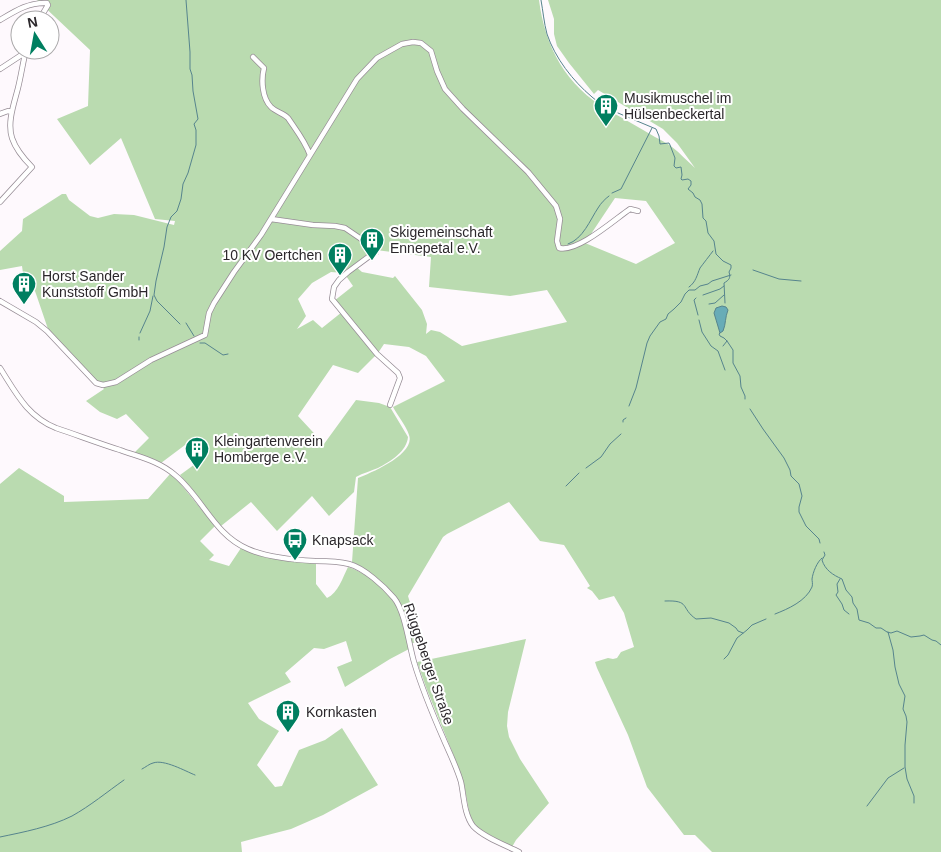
<svg xmlns="http://www.w3.org/2000/svg" width="941" height="852" font-family="Arial,sans-serif">
<rect width="100%" height="100%" fill="#fef9fd"/>
<path fill="#badbb0" fill-rule="evenodd" d="M37,0h502c6,47 27,86 69,110 16,9 32,18 47,27 6,3 12,6 17,10 8,6 15,14 23,21l-18,-25 -14,-14 -65,-39 -4,4 -25,-31 -12,-17 -3,-12v-15l-6,-19h393v852h-229l-17,-17h-11l-37,-48 -19,-52 -31,-67 -2,-6 13,-4 5,1 4,-1 4,-6 13,-5 -10,-34 -10,-17 -15,4 -7,-9 -5,-3 3,-2 -26,-41 -24,-4 -31,-39 -62,32 -4,3 -35,59 14,46 -10,1c-3,-12 -5,-26 -11,-37 -7,-15 -34,-37 -49,-44l6,-84c13,-5 58,-24 51,-43 -3,-9 -11,-19 -16,-28l52,-26 -19,-25 -17,-9 -25,-3 -6,9 -44,-52 19,-15 -9,-13 -13,-1 -19,11 -14,16 8,17 -9,13 16,-9 9,8 20,-16 35,42 -19,19 -25,-8 -35,51 26,28 32,-44 23,3 11,4 18,30c-1,14 -18,25 -30,31 -7,3 -15,5 -22,9l-2,15 -25,24 -17,-20 -35,35 -26,-29 -30,24 -41,-51 22,-16 -13,-17 -28,21 -5,-3 -21,-6v-2l14,-14 -23,-24 -9,5 -17,-7 -14,-11 18,-12 -56,-60 -13,-38 -8,2 -3,-13 -2,-14 -22,4v-19l22,-20 1,-12 39,-25h4l3,6 21,16 8,2 16,-4 20,1 40,10 1,-4 -20,-2 -34,-81 -31,27 -33,-46 31,-13 2,-56zM615,198l31,3 29,42 -39,21 -51,-21zM376,250l55,7 -2,30 81,9 37,-6 20,32 -105,24 -22,-14 -9,-2 -5,4 1,-10 -5,-14 -27,-34 -2,2 -31,-6 -8,-7 16,-13h5l4,3z
M19,468l45,28v6l84,-3 22,-25 9,8 36,44 -15,15 14,14 -5,5 20,6 12,-18 14,6 61,8v22l11,14c11,-5 16,-21 21,-31 19,6 39,22 49,40 6,12 8,29 12,42l-19,10 -45,28 -8,-20 15,-6 -6,-20 -22,8 -10,-1 -29,25 6,9 -43,21 11,16 20,12 -22,34 18,22 7,-1 17,-36 26,-10 17,-12 36,57 -55,30 -32,14 -50,13 1,10h-242v-368z
M526,639l-18,73 -1,14 2,11 11,22 29,44 -33,37 -4,7 -33,-18 -6,-7 -3,-6 -6,-31 -6,-19 -31,-76 -10,-28z"/>
<path fill="#68acb7" stroke="#56848d" d="M722,306l4,1 2,3c-3,7 -2,14 -5,21l-3,2 -6,-20 2,-5z"/>
<g fill="none" stroke-linecap="round" stroke-linejoin="round">
<path stroke="#56848d" stroke-width="1" d="M541,0c2,11 3,23 6,34 8,24 26,47 45,63 5,5 13,8 19,12
M618,113l38,16 3,7 1,8 9,-1 1,2 5,13 -1,8 2,2 5,-1 1,8 -1,4 1,1 6,-1 3,2v4l-3,4 5,4 2,4 5,3 2,4 1,14 3,3 2,12 6,8 2,13 7,7 8,4v3l-2,4c2,6 0,8 -5,11l1,20
M612,193l9,-4 31,-61
M568,244c15,-5 22,-24 30,-36 3,-5 7,-9 11,-12
M753,270l26,9 22,2
M689,287c7,-5 8,-12 11,-19 3,-4 10,-13 13,-17
M703,295l17,-6 4,-3
M696,298l-2,2 4,15
M709,304l6,-1 9,-8
M699,320l3,12 9,14 7,5 7,19
M186,323l8,13
M180,324l-23,-23 -3,-6 2,-14 8,-34 3,-20 4,-10 6,-6 4,-12 2,-15 5,-11 8,-28v-15l-2,-6 4,-5 -5,-28 -1,-16 -2,-6v-17l-4,-52
M140,333l10,-22 3,-15
M720,333l-1,1 1,2 4,2 3,3 6,9v13l7,13 1,11 4,9v3
M139,340v-3
M200,343h5l18,12 5,-1
M723,346l4,-5
M629,406l7,-18 11,-45 3,-7 10,-14 6,-3 2,-5 6,-5 7,-7 4,-8 4,-4h6l5,-4 8,-2 4,-3 19,-6
M750,409l13,20 21,29 6,12 1,6 8,8 3,12 -3,11v5l7,14 13,13 1,4
M623,422v-2l3,-2
M586,468l15,-11 9,-13 11,-10
M566,486l13,-13
M824,552l1,3 -3,5c3,10 11,15 20,19l4,11 6,7 1,6 4,6 2,11 10,3 7,5h5l6,4 4,1 6,-2 14,6 9,-1 4,-1 8,5 4,1 5,4
M840,579l-3,5 1,8 -2,3 6,9 2,6 5,4
M665,601c26,-1 15,7 31,18l15,-1 18,5 7,5 2,3 5,2
M775,614c13,-5 31,-13 37,-27 1,-3 0,-6 0,-8 1,-7 5,-17 10,-21
M888,632l5,18 2,17 4,17 6,12 -2,13 3,7 1,6 -2,23v22l2,12 7,17v7
M724,659l4,-4 9,-17 10,-8 5,-5 14,-6
M142,769c4,-2 7,-5 11,-6 11,-4 32,8 42,12
M867,806l21,-28 16,-10
M0,837c24,-5 50,-10 72,-21 18,-10 35,-24 52,-36"/>
<defs>
<path id="minor" d="M0,20c15,-9 29,-18 47,-17l1,2 -9,15
M253,57l11,11c-3,12 -2,30 7,39 5,5 12,6 17,11 8,12 17,23 22,37
M0,69l26,-17
M0,114l8,-3 4,1
M0,202l32,-35c-8,-8 -16,-17 -20,-29 -5,-16 2,-34 6,-50 3,-12 5,-26 8,-38
M271,219l42,6 22,1 10,2 25,17c3,3 3,6 1,10l-23,17 -9,8 -5,7 -2,12 45,55 21,19 2,5 -10,27
M0,301l36,21 11,9 49,52 7,2 13,-3 35,-22 54,-25 4,-22 5,-10 20,-31 27,-37 96,-156 20,-21 25,-14 11,-2 8,1 10,8 6,20 8,18 18,20 65,63 28,34 4,13 -3,22 2,7c18,5 55,-28 71,-39l8,2
M0,368c16,25 27,48 56,60 21,7 42,15 64,22 19,7 39,11 55,25 27,22 39,60 73,74 18,8 48,11 67,12 11,0 23,0 34,3 15,4 35,22 45,34 11,13 15,47 20,64 8,27 19,53 30,78 6,14 13,28 17,42 3,14 3,32 12,44 10,11 32,19 46,26"/>
</defs>
<use href="#minor" stroke="#978d96" stroke-width="6"/>
<use href="#minor" stroke="#fff" stroke-width="4.5"/>
</g>
<defs>
<symbol id="building-pin" viewBox="-11 -11 22 30"><path d="M0 17L-7.5 6A9.5 9.5 0 1 1 7.5 6Z" fill="#007f60" stroke="#fff"/><path d="M-4-6H4V6H1V3H-1V6H-4ZM-2.5-4.3h1.7v1.8h-1.7ZM.8-4.3h1.7v1.8H.8ZM-2.5-1h1.7V.8h-1.7ZM.8-1h1.7V.8H.8Z" fill="#fff"/></symbol>
<symbol id="bus-pin" viewBox="-11 -11 22 30"><path d="M0 17L-7.5 6A9.5 9.5 0 1 1 7.5 6Z" fill="#007f60" stroke="#fff"/><path d="M-5-6H5V4H4V6H2V4H-2V6H-4V4H-5ZM-3.5-4V0h7V-4ZM-3.5 1.2v1.5H-2V1.2ZM2 1.2v1.5H3.5V1.2Z" fill="#fff"/></symbol>
</defs>
<g fill-rule="evenodd">
<use href="#building-pin" x="592" y="92" width="28" height="38"/>
<use href="#building-pin" x="358" y="226" width="28" height="38"/>
<use href="#building-pin" x="326" y="241" width="28" height="38"/>
<use href="#building-pin" x="10" y="270" width="28" height="38"/>
<use href="#building-pin" x="183" y="435" width="28" height="38"/>
<use href="#bus-pin" x="281" y="526" width="28" height="38"/>
<use href="#building-pin" x="274" y="698" width="28" height="38"/>
</g>
<g text-anchor="middle" dominant-baseline="central" stroke-width="4" stroke-linejoin="round" paint-order="stroke">
<g font-size="14" fill="#2b272b" stroke="#fff" text-anchor="start">
<text x="624" y="98">Musikmuschel im<tspan x="624" dy="16">Hülsenbeckertal</tspan></text>
<text x="390" y="232">Skigemeinschaft<tspan x="390" dy="16">Ennepetal e.V.</tspan></text>
<text x="322" y="255" text-anchor="end">10 KV Oertchen</text>
<text x="42" y="276">Horst Sander<tspan x="42" dy="16">Kunststoff GmbH</tspan></text>
<text x="214" y="441">Kleingartenverein<tspan x="214" dy="16">Homberge e.V.</tspan></text>
<text x="312" y="540">Knapsack</text>
<text x="306" y="712">Kornkasten</text>
</g>
<g font-size="14" fill="#2b272b" stroke="#fff">
<text transform="translate(429 664) rotate(71)">Rüggeberger Straße</text>
</g>
</g>
<g transform="translate(35 35) rotate(349)"><circle r="24" fill="#ffffff" stroke="#aaa9aa"/>
<path d="M0-4L9 19L0 12L-9 19Z" fill="#007f60"/>
<text y="-8" font-size="14" font-weight="bold" text-anchor="middle" fill="#2b272b">N</text>
</g>
</svg>
